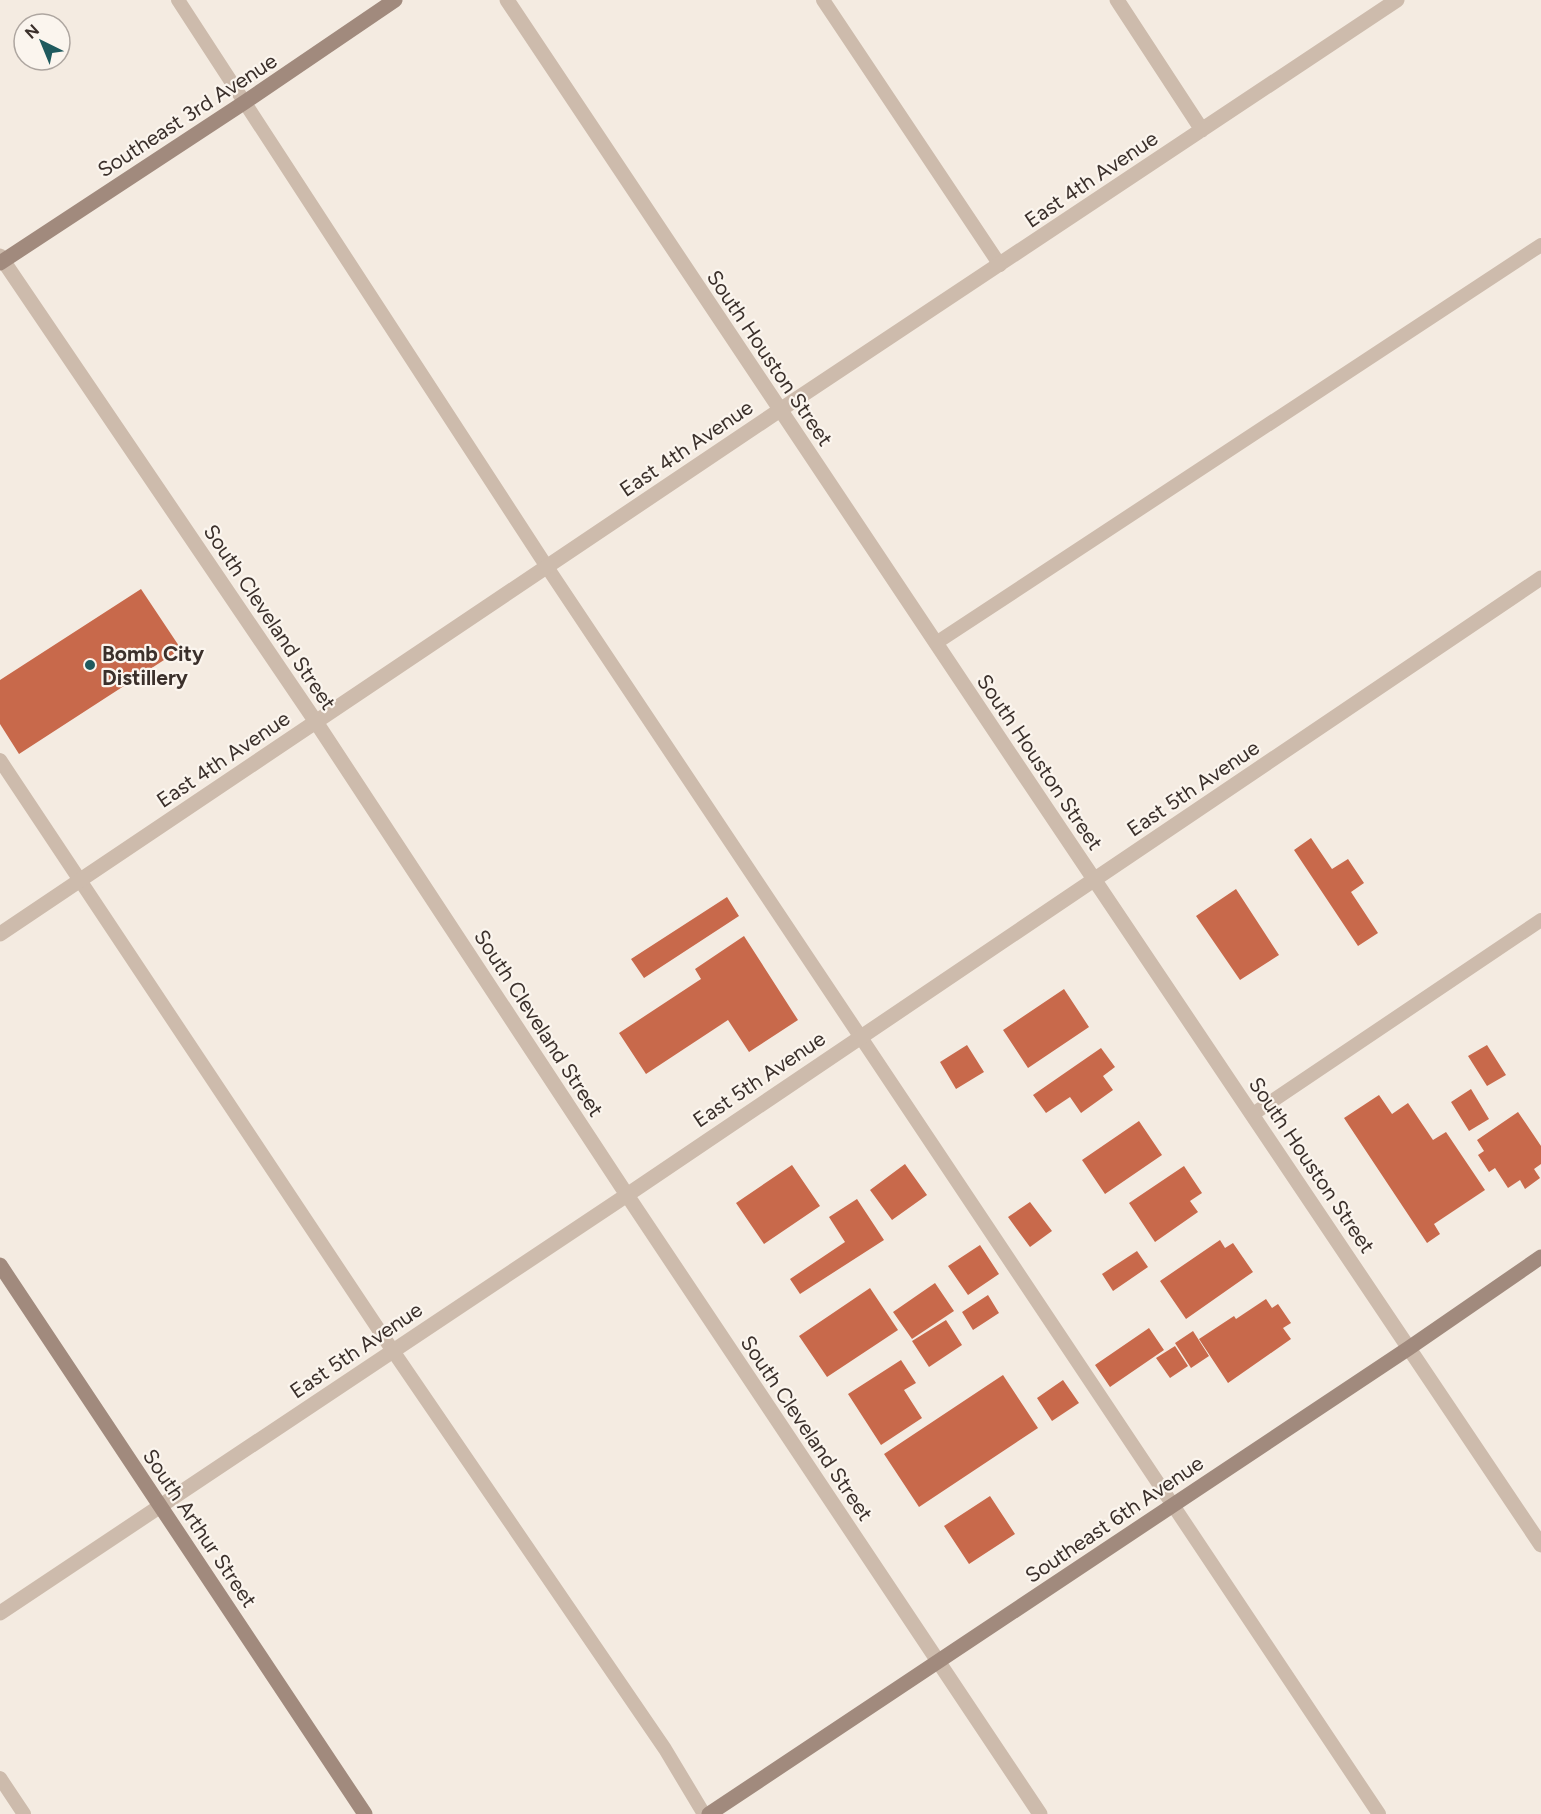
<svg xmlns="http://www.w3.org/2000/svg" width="1541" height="1814" font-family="Figtree,sans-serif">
<rect width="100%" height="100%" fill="#f4ebe1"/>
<path fill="#c8694b" d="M141,589l40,60 -162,105 -19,-30v-44z
M1311,838l21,31 16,-10 16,24 -13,9 27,41 -20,13 -64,-96z
M1236,889l43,66 -39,25 -44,-64z
M727,897l12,19 -95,62 -13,-19z
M744,936l54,84 -49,32 -21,-32 -82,54 -27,-41 82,-54 -6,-10z
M1064,989l25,38 -61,41 -25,-38z
M967,1045l17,27 -28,17 -16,-27z
M1487,1045l19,30 -19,11 -19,-30z
M1101,1048l14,19 -12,9 10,14 -32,23 -11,-16 -24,16 -13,-18z
M1471,1089l18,30 -20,12 -18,-29z
M1379,1095l13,19 16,-11 25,37 13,-8 39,58 -51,34 6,10 -13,9 -83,-125z
M1518,1112l23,34v18l-7,5 6,9 -15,11 -5,-9 -12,8 -13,-20 -6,4 -11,-17 6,-4 -7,-11z
M1139,1121l23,34 -57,39 -23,-34z
M905,1164l22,31 -35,25 -22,-30z
M792,1165l28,41 -56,38 -28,-41z
M1184,1166l18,27 -12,8 8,11 -43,30 -26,-39z
M857,1199l27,41 -84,54 -10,-15 55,-37 -16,-25z
M1030,1202l22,29 -22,16 -22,-30z
M1220,1240l5,8 8,-5 20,29 -67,47 -26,-38z
M980,1245l19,29 -31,21 -20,-29z
M1137,1251l11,16 -35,24 -11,-17z
M935,1283l19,28 -42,28 -19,-27z
M870,1288l28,42 -71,47 -28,-41z
M988,1295l11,18 -26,17 -11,-18z
M1266,1299l6,9 6,-4 13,19 -8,5 8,11 -63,44 -29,-44 35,-23 2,3z
M946,1320l16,25 -33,22 -17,-26z
M1149,1328l15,22 -54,37 -15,-22z
M1193,1331l16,25 -18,12 -16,-25z
M1175,1346l13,20 -18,12 -14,-20z
M901,1360l15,23 -12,7 18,28 -41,27 -33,-51z
M1003,1375l35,53 -119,79 -35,-53z
M1063,1380l16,23 -27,18 -15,-23z
M990,1496l25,38 -46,30 -25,-38z"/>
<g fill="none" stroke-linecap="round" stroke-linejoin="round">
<path stroke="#cdbbac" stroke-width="14" d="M178,0l369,567 832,1247
M823,0l177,265
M936,643l605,-398
M0,760l393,591 272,398 39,65
M1253,1114l288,-194
M0,1778l24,36"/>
<path stroke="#cdbbac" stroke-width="15" d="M507,0c343,516 688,1031 1034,1545
M1117,0l85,130
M0,256l316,466 311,473 413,619
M0,934l780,-524 617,-410
M0,1613l627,-418 914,-617"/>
<path stroke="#a18a7d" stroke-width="15" d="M0,263l245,-161 150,-102
M0,1265l365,549
M709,1814l700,-466 132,-91"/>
</g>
<circle fill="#1f5a5e" stroke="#fbf5ee" stroke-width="2" cx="90" cy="665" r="6"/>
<g text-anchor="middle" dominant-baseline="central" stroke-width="4.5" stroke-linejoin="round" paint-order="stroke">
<g font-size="21" fill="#3b302b" stroke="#fbf5ee">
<text transform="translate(187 115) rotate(-33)">Southeast 3rd Avenue</text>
<text transform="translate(1091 179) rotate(-34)">East 4th Avenue</text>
<text transform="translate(770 358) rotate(56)">South Houston Street</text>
<text transform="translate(686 448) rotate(-34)">East 4th Avenue</text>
<text transform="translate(270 617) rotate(56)">South Cleveland Street</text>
<text transform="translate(223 759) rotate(-34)">East 4th Avenue</text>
<text transform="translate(1040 762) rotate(56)">South Houston Street</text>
<text transform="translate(1193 788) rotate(-34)">East 5th Avenue</text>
<text transform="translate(539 1023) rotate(57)">South Cleveland Street</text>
<text transform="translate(759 1079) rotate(-34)">East 5th Avenue</text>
<text transform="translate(1312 1165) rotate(56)">South Houston Street</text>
<text transform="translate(356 1350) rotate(-34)">East 5th Avenue</text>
<text transform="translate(807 1428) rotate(56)">South Cleveland Street</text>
<text transform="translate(1114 1519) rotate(-34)">Southeast 6th Avenue</text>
<text transform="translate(200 1528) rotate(56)">South Arthur Street</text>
</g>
<g font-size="21" font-weight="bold" fill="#3b302b" stroke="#fbf5ee" text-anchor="start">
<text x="102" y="653">Bomb City<tspan x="102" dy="24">Distillery</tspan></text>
</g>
</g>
<g transform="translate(42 42) rotate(317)"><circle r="28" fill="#fbf5ee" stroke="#aea6a0" stroke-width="1.5"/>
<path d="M0-4.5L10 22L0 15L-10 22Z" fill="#1f5a5e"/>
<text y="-9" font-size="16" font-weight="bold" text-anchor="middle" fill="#3b302b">N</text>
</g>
</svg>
